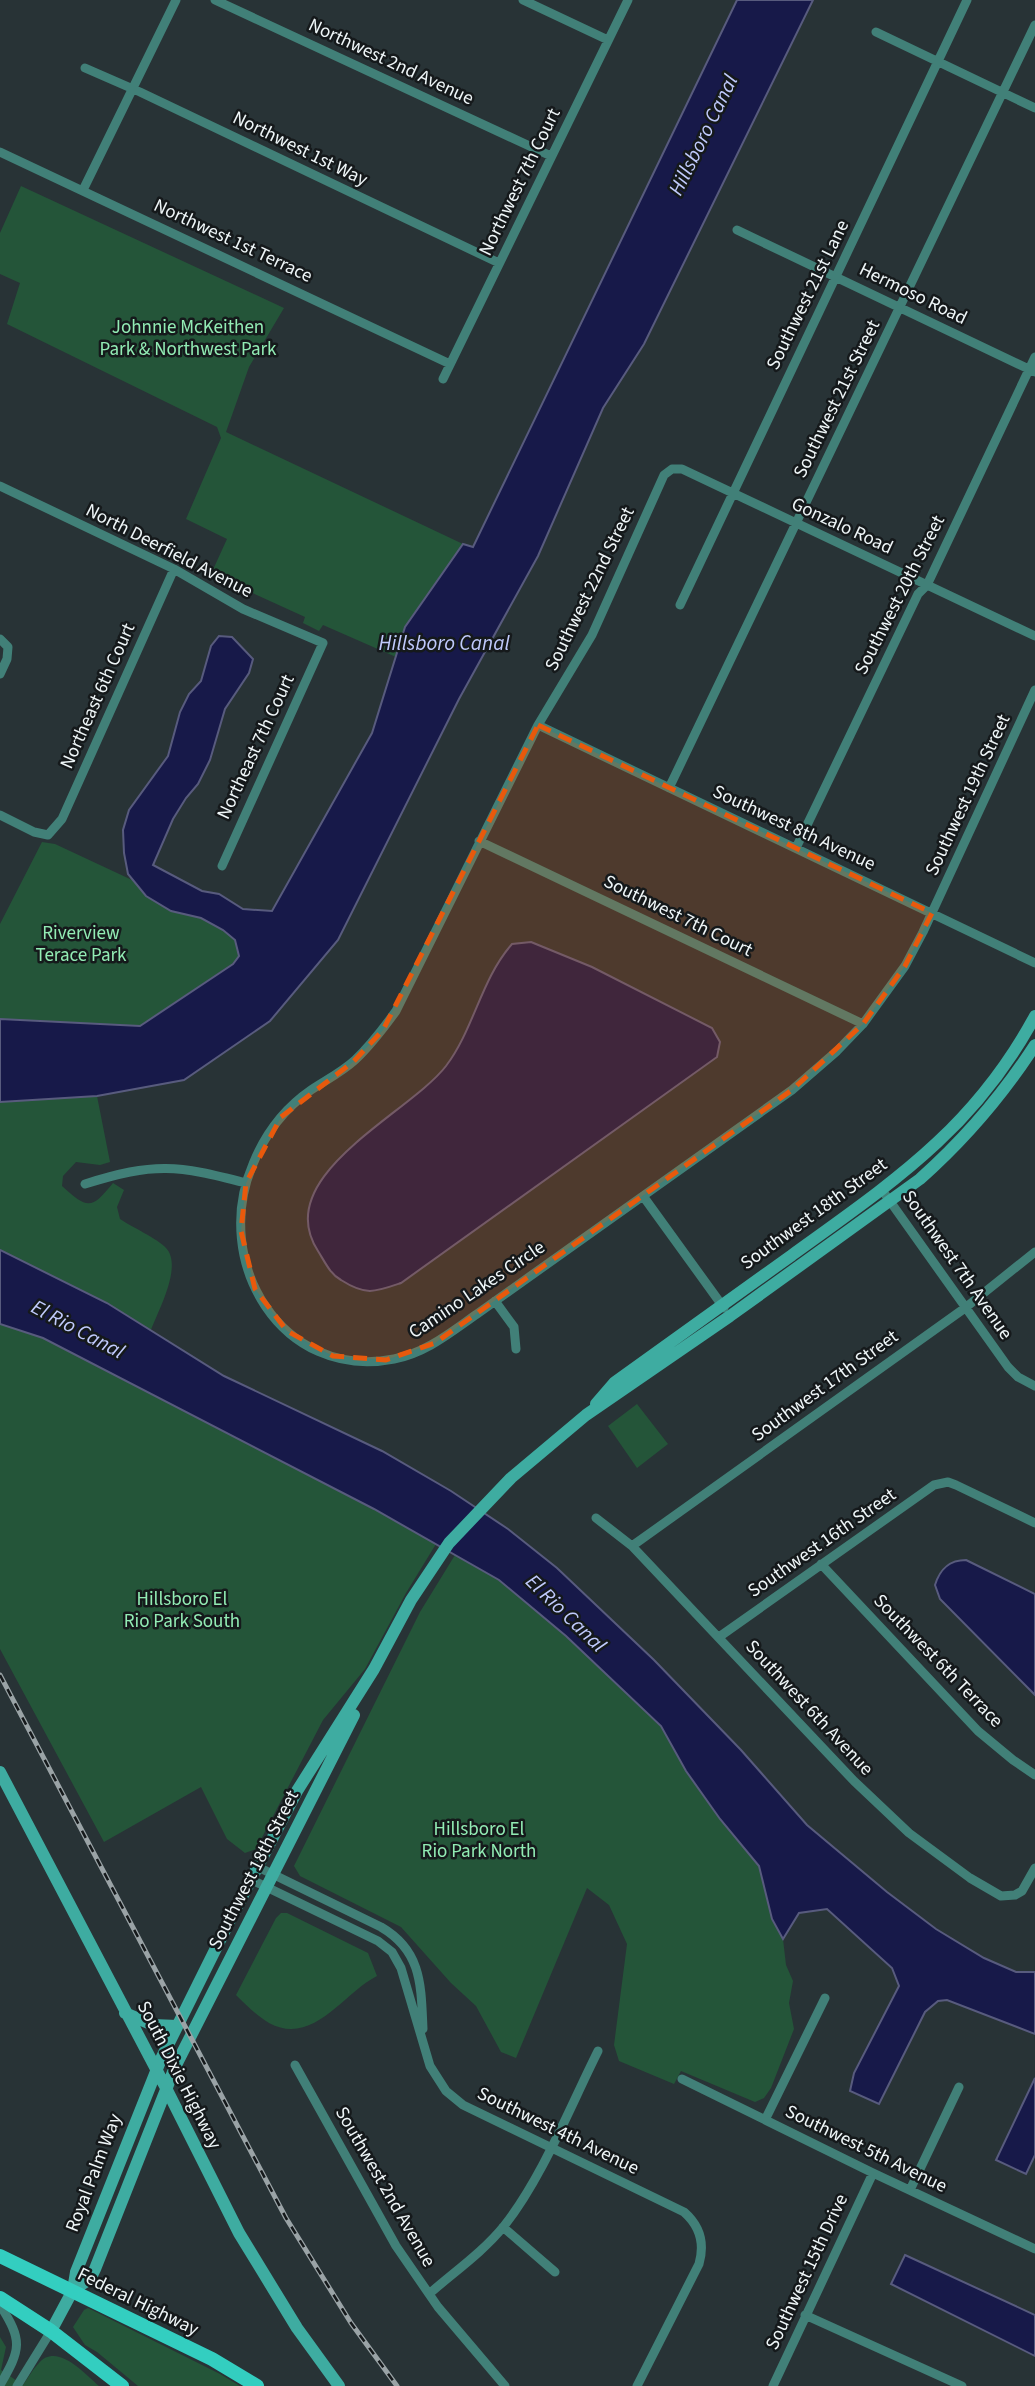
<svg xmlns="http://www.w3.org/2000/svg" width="1035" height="2386" font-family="'Source Sans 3',sans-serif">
<rect width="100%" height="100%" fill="#283336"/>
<path fill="#245539" d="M21,186l263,122 -35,59 -23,65 237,112 -58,83 -9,30 -73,-32 -4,6 -16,-8 2,-6 -94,-43 16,-35 -41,-20 35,-81 -4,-11 -210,-103 13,-41 -20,-9v-41z
M42,842l13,2 199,93 -21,26 -93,63 -140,-7v-95z
M97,1096l13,66 -10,3 -24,-3 -13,14 -1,10c26,24 30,23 51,-3l11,7 -7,17 3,12c12,8 38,20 46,29 17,18 -8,63 -15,82l-44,-27 -107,-53v-148z
M0,1324l43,14 331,171 62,35 -30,49 -41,76 -42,51 -67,129 -11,4 -18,-14 -26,-52 -97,55 -104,-193z
M637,1404l31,40 -31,24 -29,-42z
M455,1555l44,25 67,56 95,90 25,45 34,48 39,47 13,53 11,20 3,26 7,16 -4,22 5,26 -23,59 -7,10 -9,4 -74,-31 -7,13 -55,-23 -5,-16 13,-101 -18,-39 -22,-17 -71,170 -15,-6 -25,-46 -25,-23 -50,-56 -101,-51 -6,-10 126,-254z
M281,1913h6l81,40 9,23c-34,17 -64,71 -108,47 -12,-7 -23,-18 -33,-28l40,-77z
M88,2308l132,66 20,12h-102l-41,-34 -12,-7 -12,-18 11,-17z
M0,2337l6,10 -5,23 22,15c5,-7 10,-16 16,-22 18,-21 46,11 60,23h-99z"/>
<path fill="#171949" stroke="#585b7e" stroke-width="2" d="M737,0h76l-169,344 -41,64 -65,148 -79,143 -121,241 -68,81 -86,59 -87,16 -97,6v-83l140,7 93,-62 6,-8 -4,-16 -12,-10 -22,-12 -30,-7 -25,-15 -18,-22 -4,-21 -1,-23 6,-20 39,-54 12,-44 9,-18 12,-13 10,-35 8,-10 13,1 21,22 -4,14 -24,36 -15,51 -12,24 -12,14 -13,21 -20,46 49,26 17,3 24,15 29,2 100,-178 33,-106 58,-83 10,3z
M531,942l61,25 120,61 8,14 -3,15 -316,226c-26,9 -35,13 -60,-3 -11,-6 -16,-18 -23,-29 -49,-75 91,-137 128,-185 28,-37 35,-87 66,-122z
M0,1250l107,53 117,73 158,75 69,40 57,38 49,39 97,92 87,90 66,75 80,67 49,37 48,29 32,14h19v62l-88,-34 -9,1 -13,11 -46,92 -29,-13 4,-18 45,-87 -7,-18 -65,-59 -28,4 -16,26 -11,-20 -13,-53 -39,-47 -34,-48 -25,-45 -95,-90 -67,-56 -125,-71 -331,-171 -43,-14z
M966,1560l69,34v101l-95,-96 -5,-14c5,-16 14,-25 31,-25z
M1035,2078v77l-9,19 -30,-14z
M905,2255l130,60v41l-144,-72z"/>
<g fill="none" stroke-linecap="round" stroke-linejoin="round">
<path stroke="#418078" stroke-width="9" d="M215,0l336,156
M523,0l85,40
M876,32l159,76
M85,68l55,24 359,171
M0,152l450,212
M83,190l93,-190
M737,230l298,142
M443,379l185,-379
M0,486l174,83 69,40 80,34 -101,223
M680,605l287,-605
M1035,636l-353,-167h-10l-8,6 -72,160 -54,90 -142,286c-13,18 -25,34 -41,49 -13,12 -29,20 -44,30 -26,18 -46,44 -58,74 -42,97 28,217 141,195 32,-6 57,-27 83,-45l315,-224 45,-39 26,-27 42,-58 18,-34 112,-242
M0,639l8,8 -1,12 -7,15
M538,725l497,238
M669,788l366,-763
M0,815l34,17 14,3 14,-16 112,-250
M479,841l384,183
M796,848l122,-254 9,-9 108,-228
M85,1184c70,-22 92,-19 161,-1
M882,1190l126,177 10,10 17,9
M643,1196l81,112
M495,1301l19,26 2,22
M596,1518l36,28 222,235 55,52 61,45 31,18 14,-1 7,-4 13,-23
M632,1546l333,-238 70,-56
M821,1564l157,167 35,29 22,15
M719,1637l215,-152 14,-3 8,3 79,38
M258,1867l123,60c41,24 40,58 42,102
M252,1880l126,61 14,11 9,16 29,98 16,25 17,14 221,107c16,14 21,31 15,52l-62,122
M295,2065l101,181 42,61 67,79
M682,2079l191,94 162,76
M765,2120l60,-122
M910,2190l49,-103
M503,2227l52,45
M429,2294c25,-22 54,-42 75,-68 38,-48 66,-119 94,-175
M0,2305c23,36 21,44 0,80
M805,2315l157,71
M17,2386l34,-55
M773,2386l100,-213"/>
<path stroke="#3eaca1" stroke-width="12" d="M596,1404l19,-22c59,-43 118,-85 177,-127 101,-73 182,-126 243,-239
M0,1772l166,316 73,145 58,95 42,58
M125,2013l28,12 24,1
M73,2290l17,-11 5,-10 80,-202 179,-352
M51,2331l22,-41 3,-18 85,-213 69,-139 67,-129 77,-122 37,-69 38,-57 62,-65 75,-63 144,-99 190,-137c45,-40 82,-83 115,-134"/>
<path stroke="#33cec0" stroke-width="14" d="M0,2256l212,103 45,27
M0,2298l51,33 71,55"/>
<defs>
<path id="rail" d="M0,1675l286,543 65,105 46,63"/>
</defs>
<use href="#rail" stroke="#9aa3a6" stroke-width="5"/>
<use href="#rail" stroke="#15191b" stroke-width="2.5" stroke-dasharray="8" stroke-linecap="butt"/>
</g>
<path fill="#e8590c" fill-opacity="0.2" stroke="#e8590c" stroke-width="5" stroke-dasharray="14 9" stroke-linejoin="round" d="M538,725l394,188 -27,53 -42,58 -71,66 -357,253 -49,17 -53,-4 -46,-25 -32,-42 -14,-58 5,-48 35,-66 72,-55 30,-32z"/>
<g text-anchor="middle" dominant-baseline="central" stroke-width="5" stroke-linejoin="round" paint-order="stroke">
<g font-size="19" fill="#eff6f8" stroke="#15191b">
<text transform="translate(391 62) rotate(25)">Northwest 2nd Avenue</text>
<text transform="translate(300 149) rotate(26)">Northwest 1st Way</text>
<text transform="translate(520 182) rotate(-64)">Northwest 7th Court</text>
<text transform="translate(233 241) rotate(25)">Northwest 1st Terrace</text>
<text transform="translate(913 294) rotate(26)">Hermoso Road</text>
<text transform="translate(808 295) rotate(-64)">Southwest 21st Lane</text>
<text transform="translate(837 399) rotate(-64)">Southwest 21st Street</text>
<text transform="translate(842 526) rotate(25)">Gonzalo Road</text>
<text transform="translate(169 551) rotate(27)">North Deerfield Avenue</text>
<text transform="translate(590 589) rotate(-64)">Southwest 22nd Street</text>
<text transform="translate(900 595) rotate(-63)">Southwest 20th Street</text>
<text transform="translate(98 696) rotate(-66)">Northeast 6th Court</text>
<text transform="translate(256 747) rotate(-65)">Northeast 7th Court</text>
<text transform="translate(968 795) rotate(-65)">Southwest 19th Street</text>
<text transform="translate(794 828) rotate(25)">Southwest 8th Avenue</text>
<text transform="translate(678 916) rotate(26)">Southwest 7th Court</text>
<text transform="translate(814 1214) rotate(-36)">Southwest 18th Street</text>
<text transform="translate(957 1265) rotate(55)">Southwest 7th Avenue</text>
<text transform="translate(477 1290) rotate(-34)">Camino Lakes Circle</text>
<text transform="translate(825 1386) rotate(-36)">Southwest 17th Street</text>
<text transform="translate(822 1543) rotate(-35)">Southwest 16th Street</text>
<text transform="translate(938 1661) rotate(46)">Southwest 6th Terrace</text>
<text transform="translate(809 1708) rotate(47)">Southwest 6th Avenue</text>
<text transform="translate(254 1870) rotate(-63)">Southwest 18th Street</text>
<text transform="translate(179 2075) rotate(63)">South Dixie Highway</text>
<text transform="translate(558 2131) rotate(26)">Southwest 4th Avenue</text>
<text transform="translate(866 2149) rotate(26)">Southwest 5th Avenue</text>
<text transform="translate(94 2173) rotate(-69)">Royal Palm Way</text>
<text transform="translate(385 2187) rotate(60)">Southwest 2nd Avenue</text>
<text transform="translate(807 2272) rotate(-65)">Southwest 15th Drive</text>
<text transform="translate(138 2302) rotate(26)">Federal Highway</text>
</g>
<g font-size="19" fill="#92ecb4" stroke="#15191b">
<text x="188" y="327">Johnnie McKeithen<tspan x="188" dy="22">Park &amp; Northwest Park</tspan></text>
<text x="81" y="933">Riverview<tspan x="81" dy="22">Terace Park</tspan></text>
<text x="182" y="1599">Hillsboro El<tspan x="182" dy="22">Rio Park South</tspan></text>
<text x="479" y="1829">Hillsboro El<tspan x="479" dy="22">Rio Park North</tspan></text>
</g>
<g font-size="21" font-style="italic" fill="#c0cafc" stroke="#15191b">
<text transform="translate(703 135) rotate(-64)">Hillsboro Canal</text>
<text x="444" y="643">Hillsboro Canal</text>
<text transform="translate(78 1329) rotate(28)">El Rio Canal</text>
<text transform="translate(566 1613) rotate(44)">El Rio Canal</text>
</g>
</g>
</svg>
